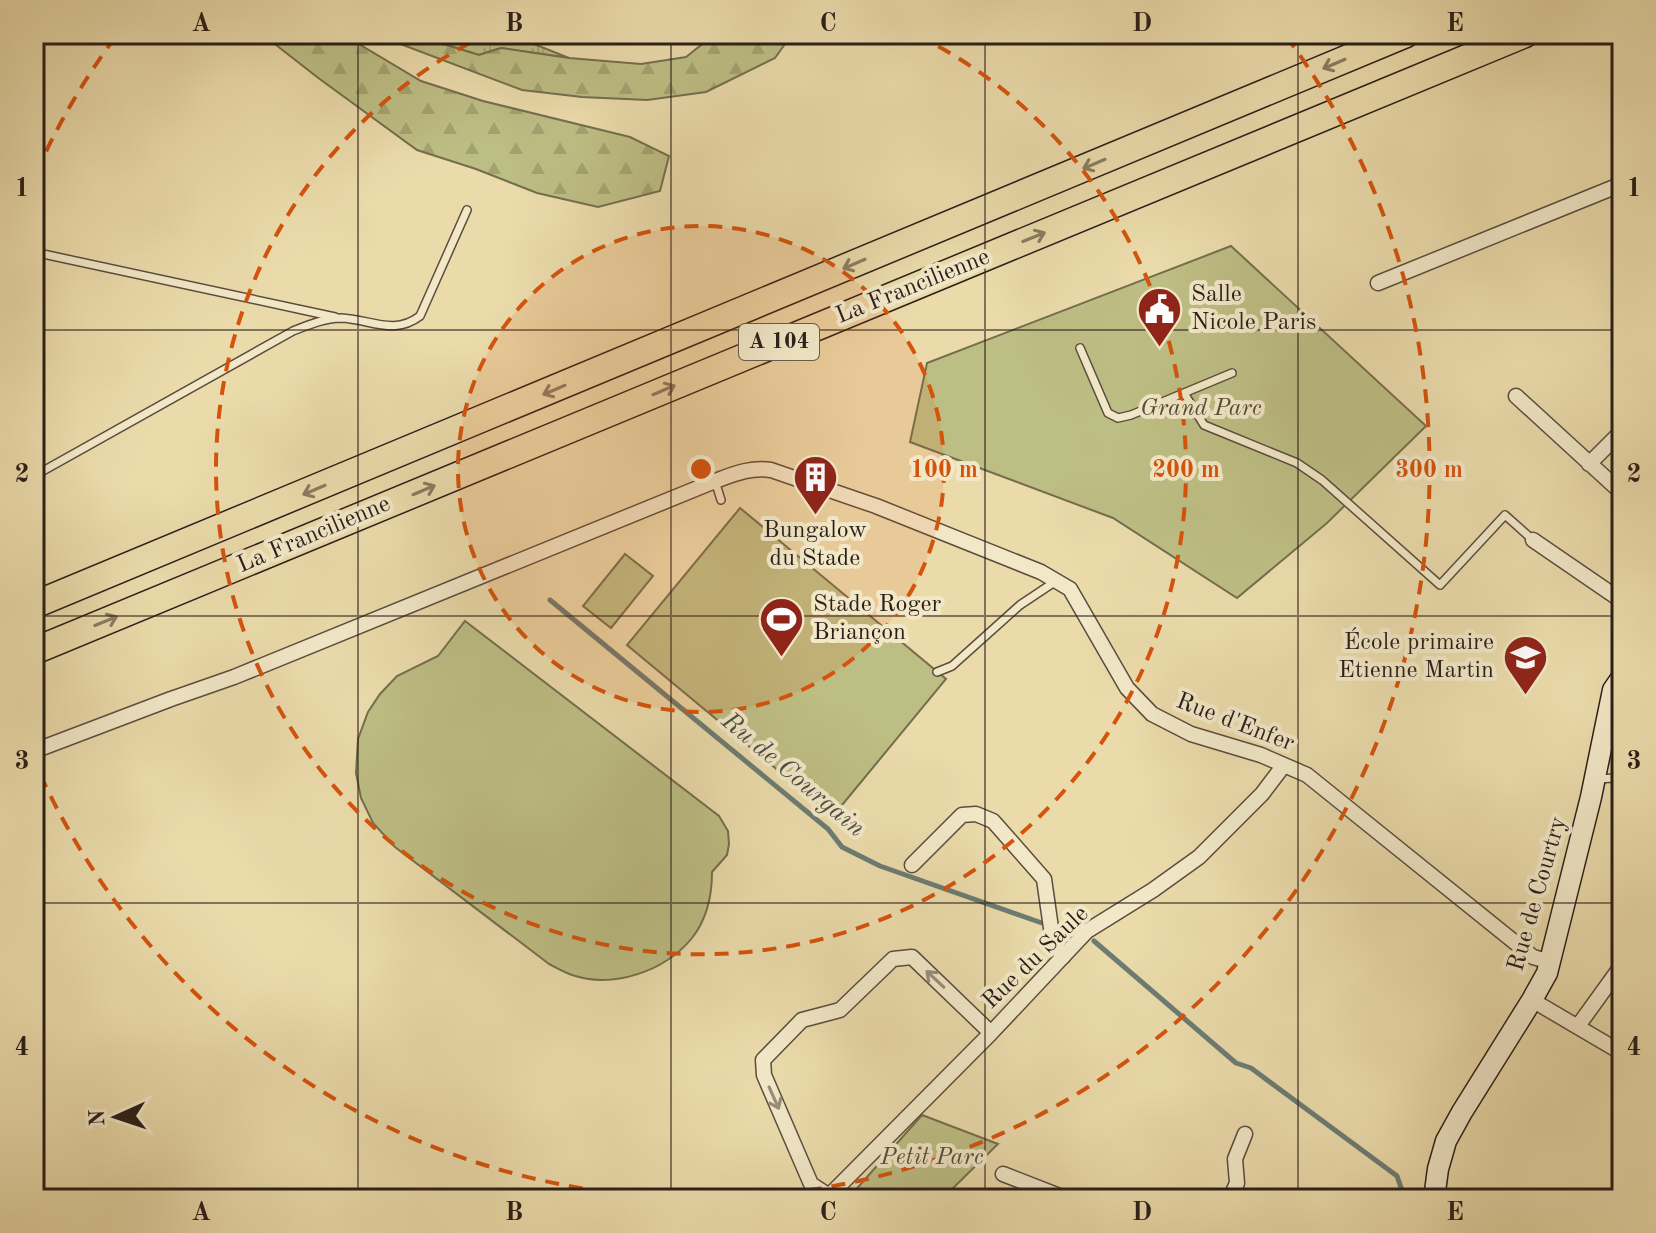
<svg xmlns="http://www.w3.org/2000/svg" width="1656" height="1233" font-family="'Old Standard TT',serif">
<defs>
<pattern id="grass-tufts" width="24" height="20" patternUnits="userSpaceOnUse" patternTransform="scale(2)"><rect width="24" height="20" fill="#bdbe84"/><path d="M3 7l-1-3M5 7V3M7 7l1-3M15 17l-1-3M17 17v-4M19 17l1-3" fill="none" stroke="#a3a371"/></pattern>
<pattern id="forest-firs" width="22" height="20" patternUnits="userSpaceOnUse" patternTransform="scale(2)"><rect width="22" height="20" fill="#bdbe84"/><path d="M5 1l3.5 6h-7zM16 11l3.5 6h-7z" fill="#a3a371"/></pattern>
</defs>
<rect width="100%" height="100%" fill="#ebdbab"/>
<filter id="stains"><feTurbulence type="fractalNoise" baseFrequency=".0025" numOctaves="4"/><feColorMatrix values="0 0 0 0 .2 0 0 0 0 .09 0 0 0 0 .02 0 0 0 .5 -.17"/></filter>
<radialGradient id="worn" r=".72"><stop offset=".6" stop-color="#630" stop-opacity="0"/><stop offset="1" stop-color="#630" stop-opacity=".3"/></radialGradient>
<path fill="url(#grass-tufts)" stroke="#746e4e" stroke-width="2" d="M411,34h98l60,24 -68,-10 -22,7z"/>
<path fill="url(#forest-firs)" stroke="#746e4e" stroke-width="2" d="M262,34h80l79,47 62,20 147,36 39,19 -9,35 -62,16 -61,-14 -61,-24 -59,-19 -100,-73z
M374,34h36l69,21 22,-7 68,10 72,6 45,-7 29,-23h77l-17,24 -69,34 -59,8 -65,-3 -60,-7z"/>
<path fill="#bdbe84" stroke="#746e4e" stroke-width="2" d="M1231,246l195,180 -99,97 -90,75 -124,-80 -203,-76 17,-79z
M740,508l206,171 -113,137 -206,-171z
M625,554l28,22 -42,52 -28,-22z
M465,621l254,195 9,15 1,13 -2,11 -15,17c0,23 -5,47 -20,66 -27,33 -78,51 -120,37 -8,-3 -15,-7 -23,-11l-154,-117 -22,-24 -12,-25 -5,-25 2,-34 10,-27 12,-18 17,-18 41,-20z
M922,1115l76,29 -56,55h-80l-11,-4z"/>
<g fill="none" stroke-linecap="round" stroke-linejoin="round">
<path stroke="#6c7c72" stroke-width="5" d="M550,600l278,229 14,18 38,19 162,57
M1094,941l142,122 15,5 146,108 8,23"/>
<defs>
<path id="lane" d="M34,252l301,65
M1080,348l28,65 10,5 13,-3 101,-42
M1184,393l20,32 93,38 25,17 118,105 65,-70 28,25
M34,476l259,-145c15,-6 32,-13 48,-13 29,1 53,18 79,-2l47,-106
M715,481l6,19
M937,672l15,-6 68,-61 36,-24
M1597,779l17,-1 8,-13"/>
<path id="street" d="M1378,283l244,-99
M1516,396l106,97
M1589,464l33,-33
M1533,540l89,61
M34,751l137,-52 63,-22 481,-196c19,-7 35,-14 56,-11l105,36 165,66 29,17 57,99 25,26 39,20 70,21 46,20 226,182 18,5
M912,865l50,-50 14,-1 17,7 51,58 9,63 10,15
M1532,1000l90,53
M1578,1026l44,-61
M1003,1174l64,25
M828,1197l163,-164 96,-102 66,-41 46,-33 63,-63 22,-29
M834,1199l-23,-15 -47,-109 -1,-15 39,-40 38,-10 53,-51 19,-2 79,76
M1230,1199l7,-16 -2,-24 10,-25"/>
<path id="secondary" d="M1434,1199l4,-30 8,-28 16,-29 70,-112 15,-27 44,-176 22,-107 9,-13"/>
<path id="highway" d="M34,605l1372,-571
M34,651l1491,-617"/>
</defs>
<use href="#lane" stroke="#5a4d3e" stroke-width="10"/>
<use href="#street" stroke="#5a4d3e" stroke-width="17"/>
<use href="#secondary" stroke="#2a1e19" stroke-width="23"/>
<use href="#highway" stroke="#2a1e19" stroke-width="29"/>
<use href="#lane" stroke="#f2e8c8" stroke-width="7"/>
<use href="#street" stroke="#f2e8c8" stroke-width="14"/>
<use href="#secondary" stroke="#f2e8c8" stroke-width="20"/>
<use href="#highway" stroke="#ebdbab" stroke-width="26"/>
</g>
<defs><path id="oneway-shaft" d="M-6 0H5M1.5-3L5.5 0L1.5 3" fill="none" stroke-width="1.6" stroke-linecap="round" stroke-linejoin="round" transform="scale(2)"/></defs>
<g stroke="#8a7c62">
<use href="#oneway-shaft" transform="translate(1334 64) rotate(157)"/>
<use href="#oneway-shaft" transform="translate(1094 164) rotate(157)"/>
<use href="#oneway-shaft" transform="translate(1034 237) rotate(-22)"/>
<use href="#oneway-shaft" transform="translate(854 264) rotate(157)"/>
<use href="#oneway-shaft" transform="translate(554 390) rotate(157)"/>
<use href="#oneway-shaft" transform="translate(664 390) rotate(-23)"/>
<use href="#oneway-shaft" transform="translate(314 490) rotate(157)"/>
<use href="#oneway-shaft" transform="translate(424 490) rotate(-23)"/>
<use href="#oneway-shaft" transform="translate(106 621) rotate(-22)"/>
</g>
<g stroke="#988d79">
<use href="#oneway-shaft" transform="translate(935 979) rotate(-137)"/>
<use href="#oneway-shaft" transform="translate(774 1098) rotate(66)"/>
</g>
<path fill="none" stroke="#2a1e19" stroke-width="2" stroke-opacity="0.55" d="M358,34v1165M671,34v1165M985,34v1165M1298,34v1165M34,330h1588M34,616h1588M34,903h1588"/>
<circle cx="701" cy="469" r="243" fill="#d5530d" fill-opacity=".12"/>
<g fill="none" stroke="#d5530d" stroke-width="4" stroke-dasharray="14 10">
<circle cx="701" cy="469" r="243"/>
<path d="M917 35A485 485 0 1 1 485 35"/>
<path d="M36 173A728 728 0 0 1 116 36M1286 36A728 728 0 1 1 36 765"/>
</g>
<defs>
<symbol id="civic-pin" viewBox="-11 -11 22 30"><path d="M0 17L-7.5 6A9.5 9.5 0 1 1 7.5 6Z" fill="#8f2418" stroke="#f2e8c8"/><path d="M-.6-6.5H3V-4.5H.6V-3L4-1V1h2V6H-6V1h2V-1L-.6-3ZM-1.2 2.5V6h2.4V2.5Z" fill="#fff"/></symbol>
<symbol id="building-pin" viewBox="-11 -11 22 30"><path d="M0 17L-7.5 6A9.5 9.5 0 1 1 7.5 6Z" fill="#8f2418" stroke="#f2e8c8"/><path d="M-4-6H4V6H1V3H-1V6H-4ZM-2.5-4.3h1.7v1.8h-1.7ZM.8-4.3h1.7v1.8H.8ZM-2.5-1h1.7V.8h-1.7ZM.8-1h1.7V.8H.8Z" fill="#fff"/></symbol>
<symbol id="stadium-pin" viewBox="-11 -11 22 30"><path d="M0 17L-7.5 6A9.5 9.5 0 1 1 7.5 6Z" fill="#8f2418" stroke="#f2e8c8"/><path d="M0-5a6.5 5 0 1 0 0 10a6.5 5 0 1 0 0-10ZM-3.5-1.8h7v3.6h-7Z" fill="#fff"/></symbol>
<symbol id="school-pin" viewBox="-11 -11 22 30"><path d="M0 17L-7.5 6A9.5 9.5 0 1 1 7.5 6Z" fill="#8f2418" stroke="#f2e8c8"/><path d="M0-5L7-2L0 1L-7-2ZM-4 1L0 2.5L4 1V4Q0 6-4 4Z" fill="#fff"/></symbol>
</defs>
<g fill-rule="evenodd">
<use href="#civic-pin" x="1134" y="284" width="51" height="69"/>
<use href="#building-pin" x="790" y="452" width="51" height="69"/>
<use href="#stadium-pin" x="756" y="594" width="51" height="69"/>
<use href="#school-pin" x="1500" y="632" width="51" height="69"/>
</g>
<g text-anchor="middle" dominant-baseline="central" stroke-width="8" stroke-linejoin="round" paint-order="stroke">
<rect fill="#f2e8c8" stroke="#665b4e" stroke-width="2" x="739" y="324" width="80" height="36" rx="6"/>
<g font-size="22" font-weight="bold" fill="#2a1e19">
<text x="779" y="342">A 104</text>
</g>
<g font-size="24" fill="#2a1e19" stroke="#f2e8c8">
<text transform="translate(913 287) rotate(-22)">La Francilienne</text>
<text transform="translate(314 535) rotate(-23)">La Francilienne</text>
<text transform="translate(1235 723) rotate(21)">Rue d'Enfer</text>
<text transform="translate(1538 894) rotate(-74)">Rue de Courtry</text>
<text transform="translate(1036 958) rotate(-44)">Rue du Saule</text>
</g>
<g font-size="24" fill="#2a1e19" stroke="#f2e8c8" text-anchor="start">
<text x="1191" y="295">Salle<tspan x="1191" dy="28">Nicole Paris</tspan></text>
<text x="815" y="531" text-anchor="middle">Bungalow<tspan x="815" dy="28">du Stade</tspan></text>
<text x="813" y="605">Stade Roger<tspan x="813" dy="28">Briançon</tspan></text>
<text x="1494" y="643" text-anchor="end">École primaire<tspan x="1494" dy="28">Etienne Martin</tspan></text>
</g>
<g font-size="24" font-style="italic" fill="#564e39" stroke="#f2e8c8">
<text x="1201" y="409">Grand Parc</text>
<text x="932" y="1158">Petit Parc</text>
</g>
<g font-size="26" font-style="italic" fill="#4b4d45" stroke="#f2e8c8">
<text transform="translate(793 775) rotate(40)">Ru de Courgain</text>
</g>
</g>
<circle cx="701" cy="469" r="12" fill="#d5530d" stroke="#f2e8c8" stroke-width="4"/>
<g font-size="24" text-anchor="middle" font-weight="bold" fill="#d5530d" stroke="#f2e8c8" stroke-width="8" stroke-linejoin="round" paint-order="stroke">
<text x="944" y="477">100 m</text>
<text x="1186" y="477">200 m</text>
<text x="1429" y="477">300 m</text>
</g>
<rect width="1656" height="1233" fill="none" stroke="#ebdbab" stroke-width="88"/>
<g transform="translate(116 1117) rotate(267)" stroke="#f2e8c8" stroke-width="6" paint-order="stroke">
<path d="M0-6L14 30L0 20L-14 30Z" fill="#2a1e19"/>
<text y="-12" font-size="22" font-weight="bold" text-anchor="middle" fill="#2a1e19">N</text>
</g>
<rect x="44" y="44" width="1568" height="1145" fill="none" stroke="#2a1e19" stroke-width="3"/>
<g font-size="26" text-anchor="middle" font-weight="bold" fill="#2a1e19">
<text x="201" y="31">A</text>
<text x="514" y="31">B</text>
<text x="828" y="31">C</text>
<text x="1142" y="31">D</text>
<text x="1455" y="31">E</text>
<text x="22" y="196">1</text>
<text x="1634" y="196">1</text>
<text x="22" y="482">2</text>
<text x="1634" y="482">2</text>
<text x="22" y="769">3</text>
<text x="1634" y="769">3</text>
<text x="22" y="1055">4</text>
<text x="1634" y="1055">4</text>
<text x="201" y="1220">A</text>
<text x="514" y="1220">B</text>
<text x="828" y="1220">C</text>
<text x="1142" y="1220">D</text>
<text x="1455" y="1220">E</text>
</g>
<rect width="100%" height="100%" filter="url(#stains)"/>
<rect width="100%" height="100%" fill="url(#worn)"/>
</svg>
